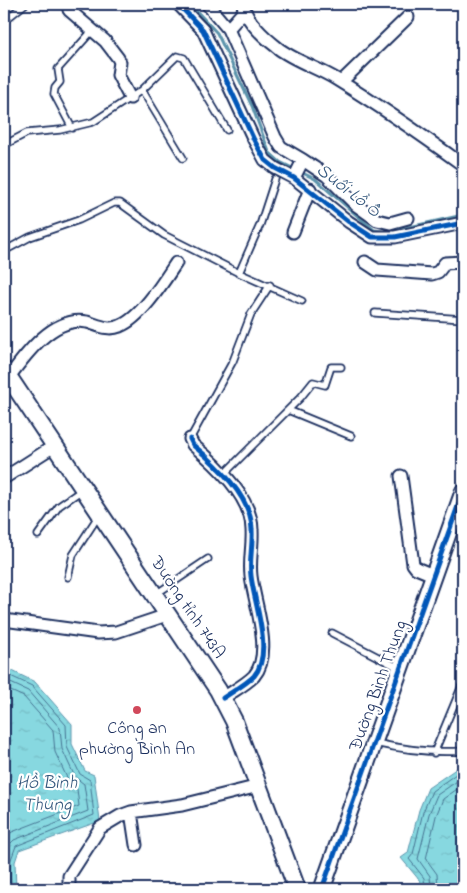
<svg xmlns="http://www.w3.org/2000/svg" width="467" height="893" font-family="'Indie Flower',sans-serif">
<defs>
<pattern id="water-ripples" width="26" height="14" patternUnits="userSpaceOnUse" patternTransform="scale(1.25)"><rect width="26" height="14" fill="#87d8e0"/><path d="M2 4q2-2 4 0t4 0M15 11q2-2 4 0t4 0" fill="none" stroke="#74bac3"/></pattern>
</defs>
<rect width="100%" height="100%" fill="#fff"/>
<filter id="ink" filterUnits="userSpaceOnUse"><feTurbulence type="fractalNoise" baseFrequency=".02" numOctaves="2"/><feDisplacementMap in="SourceGraphic" scale="10" xChannelSelector="R" yChannelSelector="G"/><feConvolveMatrix kernelMatrix="1 2 1 2 8 2 1 2 1" color-interpolation-filters="sRGB"/></filter>
<g filter="url(#ink)">
<path fill="url(#water-ripples)" stroke="#5c94ac" d="M4,667l31,15 37,42v20l13,27 9,4 6,46 -81,29 -4,12 1,27h-12z
M463,764v125h-43v-8l-19,-23 7,-5 11,-43 9,-22z"/>
<g fill="none" stroke-linecap="round" stroke-linejoin="round">
<path stroke="#467392" stroke-width="1" d="M4,673l28,13 34,39 1,22 13,27 10,6 4,35 -78,31 -6,16 1,27
M4,680l24,11 32,37 2,21 13,28 9,7 4,27 -74,29 -5,5 -5,16
M4,688l20,9 29,33 2,22 13,28 9,9 2,17 -67,26 -8,7
M425,889l-1,-11 -15,-19 4,-5 10,-42 9,-21 31,-22
M431,889l-1,-13 -12,-17 11,-45 8,-19 26,-18
M438,889l-1,-15 -11,-15 10,-43 7,-17 20,-14"/>
<path stroke="#5c94ac" stroke-width="3" d="M190,4l27,29 35,73 17,46 11,10 35,17 59,51 13,2 76,-17"/>
<defs>
<path id="service" d="M4,21l21,-17
M142,90l41,68
M72,128l-18,-34 1,-6 5,-6 -2,-13 34,-38
M4,145l23,-12 33,-3 33,-8 49,-32 35,-34 7,2 43,72
M4,251l26,-14 49,-17 35,-17h6l44,32 75,38 21,-48 15,-46
M239,273l63,28
M375,313l88,6
M288,410l63,26
M190,439l43,-78 18,-47 19,-29
M225,473l76,-76 12,-15 12,3 6,-18h10
M38,535l21,-29 23,-16
M68,577l5,-22 26,-40
M156,594l52,-35
M332,633l67,35
M375,743c30,7 57,10 88,8
M434,753l29,-70"/>
<path id="minor" d="M70,4l-1,6 36,31 13,17 2,4 -2,13 12,23
M178,4l25,26 51,110 11,20 10,8 19,10 55,44 23,15h23l68,-14
M207,4l21,25
M243,4c2,16 22,34 35,44 15,12 40,20 58,31 44,27 86,56 127,86
M244,11l-16,18 47,108 6,10 22,13
M341,82l67,-65
M294,178l9,-18 24,16 29,29 21,15 13,3 18,-5
M293,232l17,-43
M365,262l12,8 55,4 6,-2 7,-9 18,-1
M9,377c16,-22 45,-62 78,-55 11,3 21,9 33,4 21,-8 44,-45 56,-63
M190,439l3,6c23,19 59,52 59,85 1,15 -3,31 -1,46 3,27 23,77 3,100 -9,9 -21,15 -31,22
M401,476l12,88 3,4 17,7
M4,478l50,-32
M4,620l94,13 18,-1 51,-17
M131,812l5,33
M69,889v-13l31,-48 20,-12 11,-4 51,-7 77,-19"/>
<path id="tertiary" d="M322,889l141,-397"/>
<path id="secondary" d="M4,370l214,320 16,31 63,168"/>
</defs>
<use href="#service" stroke="#1b2f5e" stroke-width="9"/>
<use href="#minor" stroke="#1b2f5e" stroke-width="15"/>
<use href="#tertiary" stroke="#1b2f5e" stroke-width="19"/>
<use href="#secondary" stroke="#1b2f5e" stroke-width="20"/>
<use href="#service" stroke="#fff" stroke-width="5.5"/>
<use href="#minor" stroke="#fff" stroke-width="11"/>
<use href="#tertiary" stroke="#fff" stroke-width="15"/>
<use href="#secondary" stroke="#fff" stroke-width="16"/>
<defs>
<path id="cycleway" d="M178,4l25,26 51,110 11,20 10,8 19,10 55,44 23,15h23l68,-14
M190,439l3,6c23,19 59,52 59,85 1,15 -3,31 -1,46 3,27 23,77 3,100 -9,9 -21,15 -31,22
M322,889l141,-397"/>
</defs>
<use href="#cycleway" stroke="#fff" stroke-width="8"/>
<use href="#cycleway" stroke="#0057b8" stroke-width="5"/>
</g>
</g>
<circle fill="#d1495b" stroke="#fff" stroke-width="2" cx="137" cy="710" r="5"/>
<g text-anchor="middle" dominant-baseline="central" stroke-width="4.5" stroke-linejoin="round" paint-order="stroke">
<g font-size="18" fill="#1b2f5e" stroke="#fff">
<text transform="translate(187 608) rotate(56)">Đường tỉnh 743A</text>
<text transform="translate(379 686) rotate(-70)">Đường Bình Thung</text>
</g>
<g font-size="18" fill="#1b2f5e" stroke="#fff">
<text x="137" y="729">Công an<tspan x="137" dy="21">phường Bình An</tspan></text>
</g>
<g font-size="19" font-style="italic" fill="#36597e" stroke="#fff">
<text transform="translate(348 191) rotate(38)">Suối Lồ Ồ</text>
<text x="47" y="783">Hồ Bình<tspan x="47" dy="22">Thung</tspan></text>
</g>
</g>
<rect width="467" height="893" fill="none" stroke="#fff" stroke-width="20"/>
<rect x="10" y="10" width="447" height="873" fill="none" stroke="#1b2f5e" stroke-width="2" filter="url(#ink)"/>
</svg>
